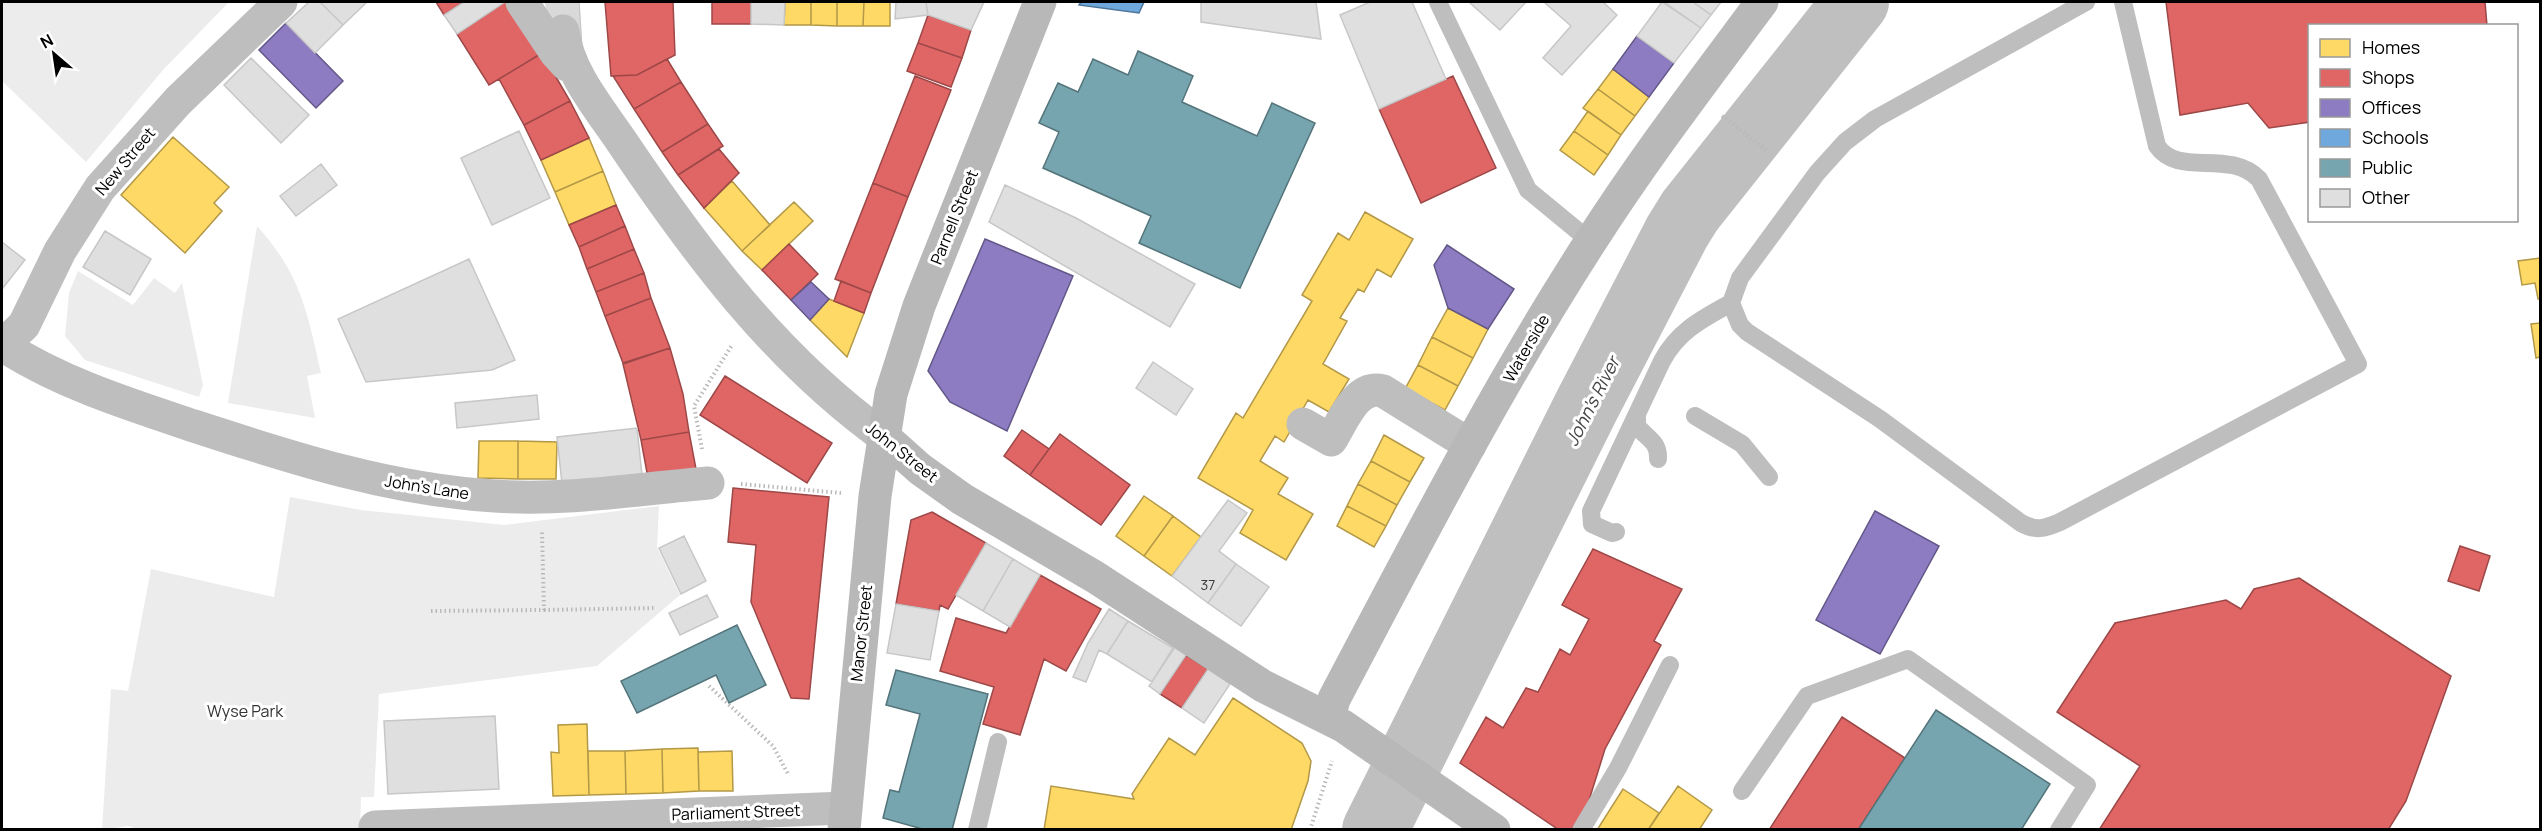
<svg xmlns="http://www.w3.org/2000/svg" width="2542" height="831" font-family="Manrope,sans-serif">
<rect width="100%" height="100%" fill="#fff"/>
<path fill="#ececec" d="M2,2h227l-66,68 -77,92 -84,-81z
M257,226c44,49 50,85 64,147l-14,3 8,42 -87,-15z
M78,271l55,34 21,-27 21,15 7,-10 21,102 -4,12 -114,-37 -20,-24 4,-43z
M290,497l71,13 143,15 155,-19 -2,41 23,48 -83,71 -218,28 -5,103h-13l-1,32 -219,1 -13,-4 -26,4 9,-141 17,2 23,-122 123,28z"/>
<path fill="#ffd966" stroke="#b29847" stroke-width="1.5" d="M785,2h26v23h-27z
M811,2h26v24l-26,-1z
M837,2h27l-1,24h-26z
M864,2h26v24h-27z
M1613,69l36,28 -14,19 -37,-27z
M1598,89l37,27 -14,19 -38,-27z
M1588,111l33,24 -13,20 -34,-24z
M1574,131l34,24 -14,20 -34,-25z
M173,137l56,50 -15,16 8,8 -37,42 -64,-58z
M589,138l14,33 -48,21 -14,-32z
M603,171l13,34 -47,20 -14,-33z
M732,181l38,44 -28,26 -38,-43z
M794,202l19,19 -51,49 -20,-19z
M1365,212l48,27 -22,38 -14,-8 -13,23 -6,-3 -18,29 7,3 -24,43 26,15 -20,33 -21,-12 -24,42 -9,-6 -15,25 28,17 -10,16 35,20 -27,46 -46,-27 13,-23 -55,-32 38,-65 7,5 69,-117 -10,-6 36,-62 11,7z
M2540,258v41h-2l-3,-16 -13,2 -4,-24z
M829,299l35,14 -17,44 -37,-37z
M1448,308l40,21 -15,29 -41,-21z
M2540,323v34l-4,1 -5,-34z
M1432,337l41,21 -15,28 -40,-21z
M1418,365l40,21 -13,24 -40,-21z
M1384,435l40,23 -14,24 -39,-21z
M479,441h39v38l-40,-1z
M518,441l39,1 -1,37h-38z
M1371,461l39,21 -13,23 -39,-21z
M1358,484l39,21 -11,21 -39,-20z
M1144,496l29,20 -29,40 -28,-20z
M1347,506l39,20 -12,21 -37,-21z
M1173,516l28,21 -29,39 -28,-20z
M1233,698l69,45 9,18 -3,20 -17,49h-247l7,-44 83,13 -2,-5 37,-56 26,17z
M587,724l2,71 -36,1 -2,-44 8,1 -1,-28z
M698,748l1,43 -36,2 -1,-44z
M662,749l1,44 -37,1 -1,-43z
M588,751h37l1,43 -37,1z
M732,751l1,40h-34l-1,-39z
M1678,786l34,24 -13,20h-51z
M1623,789l36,24 -11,17h-51z"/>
<path fill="#e06666" stroke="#9d4747" stroke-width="1.5" d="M436,2h28l-20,13z
M505,2h4l33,51 -53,32 -32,-51z
M605,2h68l2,53 -38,20 -26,1z
M712,2h39v22h-39z
M2166,2h319l2,24h-177v96l-41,6 -21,-25 -68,12z
M928,15l43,15 -9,28 -44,-15z
M918,43l44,15 -11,29 -44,-16z
M542,53l28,48 -46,24 -25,-46z
M667,59l14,23 -47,27 -21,-33 24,-1z
M915,76l36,14 -43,107 -35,-14z
M1453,76l43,92 -75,35 -42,-94z
M681,82l27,42 -46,28 -28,-43z
M570,101l19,37 -48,22 -17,-35z
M708,124l15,22 -45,29 -16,-23z
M719,149l20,24 -35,35 -26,-33z
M873,183l35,14 -37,96 -36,-14z
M616,205l9,21 -46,21 -10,-22z
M625,226l9,23 -47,20 -8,-22z
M789,244l29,30 -27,26 -29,-30z
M634,249l10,24 -48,19 -9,-23z
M644,273l7,25 -46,18 -9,-24z
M841,281l30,12 -7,20 -30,-12z
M651,298l19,50 -47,15 -18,-47z
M670,348l13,46 6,38 -48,8 -18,-76z
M725,376l107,67 -25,40 -107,-68z
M1022,430l27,19 -19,26 -26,-19z
M689,432l7,37 -48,9 -7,-38z
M1060,434l70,51 -29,40 -71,-50z
M733,488l96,9 -20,202 -18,-1 -40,-96 5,-57 -28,-3z
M932,512l54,31 -38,66 -8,-4 -1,6 -43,-7 15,-84z
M2460,546l30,10 -11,35 -31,-10z
M1593,549l89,40 -28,52 7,4 -56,104 -18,58 -16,23h-12l-99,-67 26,-46 17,11 23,-40 12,4 22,-43 10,6 19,-36 -27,-14z
M1040,575l61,34 -35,62 -22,-12 -24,76 -37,-11 11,-37 -54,-16 16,-53 50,15z
M2299,578l152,98 -45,125 -18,29h-289l41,-64 -83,-54 58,-89 111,-23 15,9 13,-20z
M1186,655l22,14 -26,39 -22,-14z
M1842,717l63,41 -47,72h-89z"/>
<path fill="#8e7cc3" stroke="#635788" stroke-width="1.5" d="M286,23l57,58 -27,27 -57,-58z
M1637,36l37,27 -25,34 -36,-28z
M985,239l88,37 -66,155 -57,-29 -22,-31z
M1447,245l67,44 -26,40 -40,-21 -14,-43z
M811,282l18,17 -19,21 -19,-20z
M1875,511l64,35 -59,108 -64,-34z"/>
<path fill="#6fa8dc" stroke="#4e769a" stroke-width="1.5" d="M1081,2h63l-5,11 -60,-8z"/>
<path fill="#76a5af" stroke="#53747a" stroke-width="1.5" d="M1138,51l55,25 -11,26 75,34 15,-33 43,20 -75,165 -101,-45 12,-27 -108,-48 16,-36 -20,-9 19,-40 20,9 15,-33 35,16z
M737,625l29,60 -37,18 -13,-28 -79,38 -16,-32z
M896,670l92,24 -36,136h-26l-43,-12 7,-28 9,2 21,-78 -34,-9z
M1936,710l114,74 -29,46h-163z"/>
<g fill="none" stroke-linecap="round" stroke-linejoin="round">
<path stroke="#bfbfbf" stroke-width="66" d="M1375,830l212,-425 90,-173 13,-21 166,-209"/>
</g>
<path fill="#dfdfdf" stroke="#c7c7c7" stroke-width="1.5" d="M309,2h11l23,23 -28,28 -29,-30z
M320,2h47l-24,23z
M464,2h41l-48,32 -13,-19z
M545,2h34l4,63z
M751,2h34l-1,23 -33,-1z
M896,2h30l2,13 -33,4z
M926,2h58l-13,28 -43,-15z
M1201,2h115l5,37 -120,-17z
M1370,2h42l34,77 -67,30 -39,-94z
M1469,2h57l-26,28z
M1544,2h59l14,13 -55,60 -19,-17 28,-32z
M1662,2l39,26 -27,35 -37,-27z
M1664,2h29l18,13 -10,13z
M1693,2h28l-10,13z
M251,58l58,57 -28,28 -57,-58z
M519,131l31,67 -58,27 -31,-67z
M321,164l16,21 -41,31 -16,-20z
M1005,185l71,33 119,66 -25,43 -181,-105z
M105,231l46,28 -21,36 -47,-28z
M2,242l23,18 -23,29z
M469,259l46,101 -23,10 -126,12 -28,-63z
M1153,362l40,27 -17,26 -40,-27z
M537,395l2,24 -82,9 -2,-25z
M637,428l5,47 -80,9 -5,-47z
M1228,500l19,13 -28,38 17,13 -28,39 -36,-27z
M684,536l22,45 -25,13 -22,-46z
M986,543l27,16 -30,52 -27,-16z
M1013,559l27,16 -30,52 -27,-16z
M1236,564l33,23 -28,39 -33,-23z
M707,595l11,22 -38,18 -11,-22z
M896,604l43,7 -9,49 -43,-7z
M1109,609l19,12 -21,33 -8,-4 -13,32 -13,-5 15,-34z
M1128,621l45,27 -21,34 -45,-28z
M1175,647l11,8 -26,39 -11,-8z
M1208,669l22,15 -26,39 -22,-15z
M495,716l4,73 -111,5 -4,-73z"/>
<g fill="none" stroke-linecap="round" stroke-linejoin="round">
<path stroke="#d9d9d9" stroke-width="33" stroke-dasharray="33 16" stroke-linecap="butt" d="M562,2l1,29"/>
<path stroke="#b9b9b9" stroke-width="4" stroke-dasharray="1.5 3" stroke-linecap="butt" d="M1722,116l45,35
M702,449l-8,-43 38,-61
M741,484l100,9
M544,610l112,-2
M431,611l113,-1 -2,-79
M709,686l64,60 15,28
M1310,830l22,-69"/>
<path stroke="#bebebe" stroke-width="18" d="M1438,2l90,188 62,51
M2086,2l-211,117 -30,23 -28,31 -77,105 -9,25 9,22 7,7 133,87 141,104c15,8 23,6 39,-1l298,-158 -99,-185c-31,-31 -80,-1 -102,-33l-34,-144
M1695,416l47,28 27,33
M1637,417v9c10,13 22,15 21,33
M1616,532l-4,1 -20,-9 -1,-13 71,-150c16,-30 40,-42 69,-58
M1742,791l65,-95 101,-37 179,126 -28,45
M977,830l21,-88
M1581,830l37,-62 52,-103"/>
<path stroke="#bebebe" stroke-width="33" d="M522,2l34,51 11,12
M563,31c5,41 36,77 59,111 74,110 153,216 261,294
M2,345c59,38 126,59 192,81 98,32 197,64 301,70 71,5 142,-7 213,-13
M2,346l22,-21 36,-74 40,-63 78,-87 103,-99
M1303,424l28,16c12,-19 25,-56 52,-49l87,54
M375,830v-3l470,-19"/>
<path stroke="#b8b8b8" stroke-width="33" d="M883,436l37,33 42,30 133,78 168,109 80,40 151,104
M1329,718l5,-19c82,-155 162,-311 257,-458 53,-83 113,-161 171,-239
M844,830l31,-334 16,-102 28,-88 121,-304"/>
</g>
<g text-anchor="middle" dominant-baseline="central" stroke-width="6" stroke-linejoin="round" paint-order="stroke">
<g font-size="14" fill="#383838">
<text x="1208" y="584">37</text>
</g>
<g font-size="16" fill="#000" stroke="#fff">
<text transform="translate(125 161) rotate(-50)">New Street</text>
<text transform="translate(954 217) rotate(-68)">Parnell Street</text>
<text transform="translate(1526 348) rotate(-60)">Waterside</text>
<text transform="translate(902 452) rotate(38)">John Street</text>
<text transform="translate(427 487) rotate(9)">John's Lane</text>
<text transform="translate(861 633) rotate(-84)">Manor Street</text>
<text transform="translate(736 812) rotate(-2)">Parliament Street</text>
</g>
<g font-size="16" fill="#333" stroke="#fff">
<text x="245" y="711">Wyse Park</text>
</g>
<g font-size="18" font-style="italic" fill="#444" stroke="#fff">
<text transform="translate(1592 401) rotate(-63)">John's River</text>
</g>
</g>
<rect width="2542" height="831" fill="none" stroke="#000000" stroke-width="6"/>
<rect x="2308" y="24" width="210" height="198" fill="#ffffff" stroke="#999999" stroke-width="1.5"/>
<rect x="2320" y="39" width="30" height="18" fill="#ffd966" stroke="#999999" stroke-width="1.5"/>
<text x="2362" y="54" font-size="18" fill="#000000">Homes</text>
<rect x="2320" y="69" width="30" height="18" fill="#e06666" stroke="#999999" stroke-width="1.5"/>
<text x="2362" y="84" font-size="18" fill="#000000">Shops</text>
<rect x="2320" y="99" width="30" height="18" fill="#8e7cc3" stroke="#999999" stroke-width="1.5"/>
<text x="2362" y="114" font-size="18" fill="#000000">Offices</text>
<rect x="2320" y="129" width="30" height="18" fill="#6fa8dc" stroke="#999999" stroke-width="1.5"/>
<text x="2362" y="144" font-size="18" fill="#000000">Schools</text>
<rect x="2320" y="159" width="30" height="18" fill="#76a5af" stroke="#999999" stroke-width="1.5"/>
<text x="2362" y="174" font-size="18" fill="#000000">Public</text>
<rect x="2320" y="189" width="30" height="18" fill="#dfdfdf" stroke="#999999" stroke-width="1.5"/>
<text x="2362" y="204" font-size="18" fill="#000000">Other</text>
<g transform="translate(54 54) rotate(331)" stroke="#ffffff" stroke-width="4.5" paint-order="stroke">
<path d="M0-4.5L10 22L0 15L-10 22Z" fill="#000000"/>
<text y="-9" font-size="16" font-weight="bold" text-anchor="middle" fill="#000000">N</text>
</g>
</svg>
